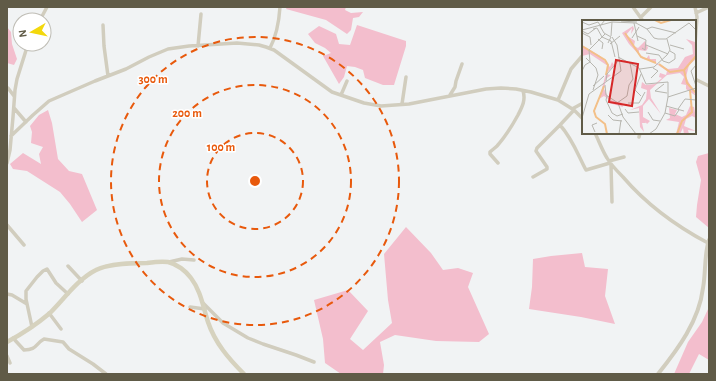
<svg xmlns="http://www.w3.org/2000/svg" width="716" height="381" font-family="'Alegreya Sans',sans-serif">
<rect width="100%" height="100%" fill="#f1f3f4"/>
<path fill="#f3becd" d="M287,7h59l-1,3 6,3 12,-1 -4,5 -6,1 -2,12 -4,4 -21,-14 -40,-11z
M357,25l49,16v5l-12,39h-11l-18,-7 -2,-8 -8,-3 -8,-1 -3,11 -5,7 -16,-28 8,-3 -6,-5 -10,-5 -7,-9 11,-8 17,8 3,10 11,1z
M7,27l4,5 1,12 5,15 -3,6 -7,-2z
M48,110l4,13 6,36 11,12 13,3 15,36 -15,12 -12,-18 -10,-12 -33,-21 -14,-2 -3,-5 13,-11 18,11 -2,-10 4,-7 -12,-4 1,-11 -2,-6 9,-11z
M709,153v75l-13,-11 1,-12 4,-25 -5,-18 2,-6z
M406,227l25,26 12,17 15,-2 15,5 -5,14 21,47 -10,8 -43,-1 -41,-6 -15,7 4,23 -1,9h-42l-16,-11 -2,-24 -9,-39 34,-10 20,21 -18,28 13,11 29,-27 -4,-23 -4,-46z
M582,253l3,14 23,2 -3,27 10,28 -34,-7 -52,-8 3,-22 1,-28 18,-3z
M709,307v53l-10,-6 -10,20h-15l14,-32 14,-20z"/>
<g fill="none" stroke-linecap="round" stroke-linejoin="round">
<path stroke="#d1cdbe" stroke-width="3.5" d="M633,7l10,14
M696,13l13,-6
M641,17l10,-10
M40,20l7,-13
M103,25l1,21 4,30
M695,45l2,-28 -2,-10
M198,46l3,-32
M270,48c7,-13 9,-26 10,-41
M695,79l14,7
M8,88l6,8
M341,95l6,-14
M450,95l5,-8 1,-6 6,-17
M558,100l13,-31 12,-14
M402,104l4,-27
M14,108l12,14
M572,109l11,-6
M560,125c12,13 18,30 26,45l24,-7
M595,133c4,8 7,17 12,25 4,7 10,13 16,19 24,28 53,49 85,66
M11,136l22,-21 16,-14 46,-20 31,-12 23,-12 19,-8 21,-3 48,-3 22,2 7,2 8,3 58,42 32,11 17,3 28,-2 77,-15 15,-1 15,1 15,3 27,8 16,10 9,9
M639,137l1,-4
M609,161l15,-4
M7,163l3,-13 3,-33 2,-27 2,-11 11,-35
M498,163l-8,-9v-2c2,-2 5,-4 7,-6 9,-10 15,-20 21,-31 4,-8 8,-15 5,-24
M611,165l1,37
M533,177l14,-8v-2l-11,-16 1,-3 23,-23 14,-15
M7,225l17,20
M169,262l13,-3 12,1
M68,266l14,15
M7,294l5,1 15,9
M203,303l20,20 25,15 15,6 33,11 18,7
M190,307l15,2
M49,313l12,16
M32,327l-6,-28v-8l11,-14 6,-6 4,-2 9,14 12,11
M13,338l11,12c13,0 11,-6 20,-11l19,3 6,7 24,15 13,10
M7,356l3,7"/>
<path stroke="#d1cdbe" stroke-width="4" d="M658,374c20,-25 41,-53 45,-86 3,-16 1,-33 6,-48"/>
<path stroke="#d6d2be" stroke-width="4.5" d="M7,342c15,-8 30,-18 43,-29 14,-14 28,-34 46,-43 13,-7 37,-7 51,-7 7,-1 15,-2 21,-1 9,2 18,9 23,16 10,13 12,29 17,44 7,21 21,37 36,52"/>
</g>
<g fill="none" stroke="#e8590c" stroke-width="2" stroke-dasharray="7 5">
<circle cx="255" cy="181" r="48"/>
<circle cx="255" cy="181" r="96"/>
<circle cx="255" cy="181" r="144"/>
</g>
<g transform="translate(582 20)">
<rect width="114" height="114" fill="#f1f3f4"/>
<path d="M51,6l1,3 -3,5 1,-6 -6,7 9,6 -1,5 4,2 7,-7 3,7 -2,3 -7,-1v4l7,5 3,-4 1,4h6v4l12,6 10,-1 7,-11 8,-3 -1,-9 -6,-6 9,3 1,6v11l-7,6 -3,12 10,19 -10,-7v-4l-5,-1 3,-7 -4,-4 -13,2 -17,15 1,8 10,16 -12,-15 -6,7v11l7,4 -3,3 -2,-3 1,2h-4l2,9 -4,-5 -1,-19 -9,2 12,-5 4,-6 1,-9 -6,-2 1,-6 4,3 9,-1 7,-6 -3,-1 1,-4 6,2 1,-4 -15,-10 -9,-2 -14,-15 -7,-11zM0,25l18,11 10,11 2,-5 2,3 -8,9 5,1 -5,4 -2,10 6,11 12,3 1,4 -14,-4 2,-2 -7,-5 -5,3 9,-33 -18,-12 -8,2zM108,86l4,1 2,11 -4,-2 -6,3 -2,7 12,5 -8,-1 1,4h-5l-1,-6 -3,6h-4l3,-12 -13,-2 4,-2 -1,-10 8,2 -2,4 7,3 4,-2z" fill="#f3becd"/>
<path fill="none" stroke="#f3c088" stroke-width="2" d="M73,0l6,3 10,-3M43,13l16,24 15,6M0,26l23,14 3,5 -2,10M114,36l-12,14 3,13 9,10M77,44l11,8 14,-2M22,66l-10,25 2,6 9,7 2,10M95,114l5,-13 10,-9 -2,-22"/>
<path fill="none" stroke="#b7b6af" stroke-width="1" d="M23,0l-5,6 4,7 7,4 -3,6M39,1l16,1M0,2l7,3 9,-3 2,3M30,2l24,1 11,6 7,9 4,1h8l23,-16 7,7M52,3l4,18M11,9l4,-1 5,9 9,4 4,16M65,9l5,-2 24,6M0,10l30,-8M0,11l6,3 8,-6M0,13l8,4 1,8M29,16l1,-14M55,16l9,4 -1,10 -3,-2M50,18l7,-11M16,19l5,4 -1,6M28,24l10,-8M64,25l22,9M88,25l14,4M64,33l13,2 4,6 6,2 6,-4v-5l-5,-3M36,37l21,11 7,16 22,-2v15M4,38l10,10 2,7 -5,15M8,42l-1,-12 16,-16M114,45l-5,6 5,15M58,49l14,-2 13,-12 3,-5 -3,-11M0,51l3,-6 5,-3M0,54v19M69,58l7,-7 -5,-3M24,61l1,-7 11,-13M82,64l-9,7 12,2M23,65l1,10 12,8 5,14 13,17M11,66l11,-10M25,76l-1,4 6,13 5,3 6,-2M59,76l-6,-6 6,-16M35,83l10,-7 2,-11 4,-6 -3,-16M46,83h11l6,-11M84,86l18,5M43,89l3,4 11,-1M96,89l7,-10 11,1M66,92l5,8 7,1M83,93l10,3 4,-6M26,95l5,5 9,1M0,98l7,-24 32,-23 -4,-26 -5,-8M13,112l-3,-7 5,-2M37,114l2,-14M67,114l7,-5 9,-16 3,-16 28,-9"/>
<path fill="#d62828" fill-opacity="0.15" stroke="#d62828" stroke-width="2" d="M34,40l22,4 -6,42 -23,-4z"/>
<rect width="114" height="114" fill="none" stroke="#605b47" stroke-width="2"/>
</g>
<circle cx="255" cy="181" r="6" fill="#e8590c" stroke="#fff" stroke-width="2"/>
<g font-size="12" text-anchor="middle" font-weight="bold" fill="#e8590c" stroke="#fff" stroke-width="3" stroke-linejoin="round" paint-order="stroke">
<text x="153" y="83">300 m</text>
<text x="187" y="117">200 m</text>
<text x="221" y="151">100 m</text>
</g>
<rect width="716" height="381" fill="none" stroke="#605b47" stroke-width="16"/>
<g transform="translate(32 32) rotate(261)"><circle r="19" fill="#ffffff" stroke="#bfbdb5"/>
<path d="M0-3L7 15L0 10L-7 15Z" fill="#f3d80c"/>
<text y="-6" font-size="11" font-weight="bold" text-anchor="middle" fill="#605b47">N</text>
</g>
</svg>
